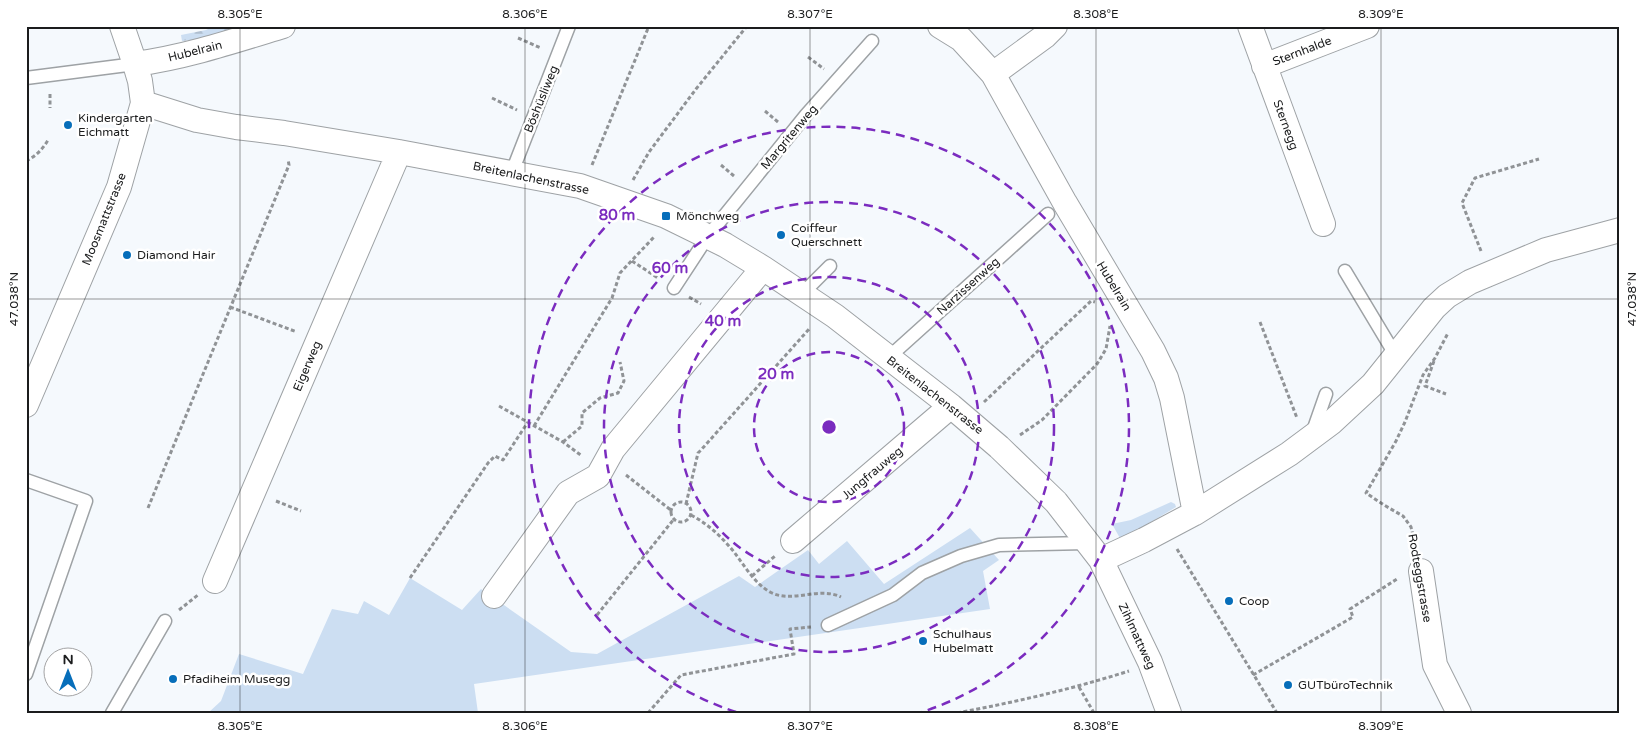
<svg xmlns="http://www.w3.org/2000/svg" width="1646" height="739" font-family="'Varela Round',sans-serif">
<defs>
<pattern id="forest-firs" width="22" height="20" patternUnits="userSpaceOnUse" patternTransform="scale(1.25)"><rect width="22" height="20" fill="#ccdef2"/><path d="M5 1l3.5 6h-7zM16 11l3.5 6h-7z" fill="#afbecf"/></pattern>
</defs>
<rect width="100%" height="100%" fill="#f5f9fd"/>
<path fill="#ccdef2" d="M1171,502l4,2 1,3 -55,33 -9,-16 19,-4z
M970,528l29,32 -16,11 7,38 -516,75 4,29h-270l13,-12 18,-47 64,20 29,-65 26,5 6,-13 25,14 21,-37 52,32 19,-21 90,63 26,2 142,-78 16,11 53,-37 11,14 28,-23 37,43z"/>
<path fill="url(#forest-firs)" d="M214,26h34l-48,13 -18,2 -1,-6 25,-5z"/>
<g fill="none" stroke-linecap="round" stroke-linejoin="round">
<defs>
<path id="service" d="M26,78l109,-14
M512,172l57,-146
M1345,271l51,85
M674,288l34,-52 98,-121 66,-74
M802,294l28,-28
M888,358l160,-144
M1312,434l14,-40
M26,480l60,21 -60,173
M828,625l65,-30 29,-22 39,-17 38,-11 88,-2
M112,713l53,-92"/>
<path id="minor" d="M940,26l21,13 32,35 72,129 88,148 13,27 6,20 23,115
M1250,26l73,198
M135,64c51,-7 99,-23 148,-38
M1264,66l103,-40
M993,74l52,-38 10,-10
M143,103l54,17 39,7 48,6 115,19 181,34 86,30 59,29 38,23 72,48 116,90 48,41 57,55 45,58 49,102 19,51
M26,405l93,-218 24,-84 -3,-22 -5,-17 -13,-38
M793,541l158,-135
M1101,560l43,-20 51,-27 94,-59 43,-32 41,-38 61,-76 13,-12 23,-14 76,-32 74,-20
M1421,571l14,94 24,48
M215,581l184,-429
M494,596l74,-103 30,-17 15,-27 150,-181"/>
</defs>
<use href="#service" stroke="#9ea2a5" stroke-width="15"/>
<use href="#minor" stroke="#9ea2a5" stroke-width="26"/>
<path stroke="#909396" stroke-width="3" stroke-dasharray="4 2.5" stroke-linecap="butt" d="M518,38l23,10
M808,57l16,12
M50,94v14
M492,98l25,12
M765,111l13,11
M26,161c9,-4 17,-12 22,-21
M592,165l57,-139
M721,165l13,11
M633,180l16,-28 47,-63 51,-63
M1481,251l-19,-48 13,-25 64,-19
M632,261l26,17
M689,297l12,7
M230,307l67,25
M1260,322l37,96
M1434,361l-9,25 21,8
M984,402l107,-101 4,1
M499,406l64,36 19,14
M534,426l78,-128 8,-25 34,-36
M1020,435l22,-15 55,-56 9,-15 4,-23
M563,442l19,-16v-13l18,-15 18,-5 6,-12 -4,-19
M626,475l46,36
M276,501l25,10
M671 512a10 10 0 1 1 20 0a10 10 0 1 1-20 0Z
M686,504l12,-51 3,-3 109,-122
M148,508l141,-343 -1,-6
M691,515c17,9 31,22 43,37 11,14 20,31 36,40 22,12 48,-6 71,5
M1416,548l-5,-21 -8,-11 -19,-11 -18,-12 30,-52 9,-19 18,-47 12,-17 13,-25
M1177,549l100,164
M752,576l23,-20
M410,578l78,-115 7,-7 8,4 25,-38
M179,610l19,-15
M597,615l77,-96
M1253,675l100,-58 -3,-8 47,-30
M1079,687l15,26
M648,713l33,-38 113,-21 -4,-25 21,-2
M957,713c59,-11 115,-24 172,-42"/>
<use href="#service" stroke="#fff" stroke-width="12"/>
<use href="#minor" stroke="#fff" stroke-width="24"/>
</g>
<path fill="none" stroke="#1b1c1d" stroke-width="1" stroke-opacity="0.45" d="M240,26v687M525,26v687M810,26v687M1096,26v687M1381,26v687M26,299h1594"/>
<g fill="none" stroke="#7b2cbf" stroke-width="2.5" stroke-dasharray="9 6">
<circle cx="829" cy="427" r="75"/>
<circle cx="829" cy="427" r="150"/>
<circle cx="829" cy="427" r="225"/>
<path d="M736 712A300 300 0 1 1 922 712"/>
</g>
<g fill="#076eba" stroke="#fff" stroke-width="2">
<circle cx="68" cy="125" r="5"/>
<rect x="661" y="211" width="10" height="10" rx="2.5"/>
<circle cx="781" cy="235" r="5"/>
<circle cx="127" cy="255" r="5"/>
<circle cx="1229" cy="601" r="5"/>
<circle cx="923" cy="641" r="5"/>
<circle cx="173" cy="679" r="5"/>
<circle cx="1288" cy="685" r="5"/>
</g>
<g text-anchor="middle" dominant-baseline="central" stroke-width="5" stroke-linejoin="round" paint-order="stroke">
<g font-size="12" fill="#1b1c1d" stroke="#fff">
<text transform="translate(195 51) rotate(-14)">Hubelrain</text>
<text transform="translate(1302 51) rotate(-21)">Sternhalde</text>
<text transform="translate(541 99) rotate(-68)">Böshüsliweg</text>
<text transform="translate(1286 125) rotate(70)">Sternegg</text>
<text transform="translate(789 137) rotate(-50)">Margritenweg</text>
<text transform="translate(531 178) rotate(12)">Breitenlachenstrasse</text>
<text transform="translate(104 219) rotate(-68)">Moosmattstrasse</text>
<text transform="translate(968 286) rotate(-42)">Narzissenweg</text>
<text transform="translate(1114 286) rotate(59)">Hubelrain</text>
<text transform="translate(307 366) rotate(-67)">Eigerweg</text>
<text transform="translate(935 395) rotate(38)">Breitenlachenstrasse</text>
<text transform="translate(872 473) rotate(-40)">Jungfrauweg</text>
<text transform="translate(1420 578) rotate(80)">Rodteggstrasse</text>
<text transform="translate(1137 636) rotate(65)">Zihlmattweg</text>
</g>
<g font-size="12" fill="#1b1c1d" stroke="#fff" text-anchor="start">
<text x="78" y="118">Kindergarten<tspan x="78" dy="14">Eichmatt</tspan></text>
<text x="676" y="216">Mönchweg</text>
<text x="791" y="228">Coiffeur<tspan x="791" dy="14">Querschnett</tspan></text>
<text x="137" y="255">Diamond Hair</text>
<text x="1239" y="601">Coop</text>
<text x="933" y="634">Schulhaus<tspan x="933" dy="14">Hubelmatt</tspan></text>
<text x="183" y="679">Pfadiheim Musegg</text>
<text x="1298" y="685">GUTbüroTechnik</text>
</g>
</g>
<circle cx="829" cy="427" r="8" fill="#7b2cbf" stroke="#fff" stroke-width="2.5"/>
<g font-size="15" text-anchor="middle" font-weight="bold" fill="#7b2cbf" stroke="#fff" stroke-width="5" stroke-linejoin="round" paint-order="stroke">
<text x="617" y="220">80 m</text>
<text x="670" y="273">60 m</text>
<text x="723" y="326">40 m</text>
<text x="776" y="379">20 m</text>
</g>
<rect width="1646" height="739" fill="none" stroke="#ffffff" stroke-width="55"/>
<g transform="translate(68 672)"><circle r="24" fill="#ffffff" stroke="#a4a4a5"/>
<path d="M0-4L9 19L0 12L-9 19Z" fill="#076eba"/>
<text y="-8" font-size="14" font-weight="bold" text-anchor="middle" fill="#1b1c1d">N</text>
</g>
<rect x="28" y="28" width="1590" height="684" fill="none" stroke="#1b1c1d" stroke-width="2"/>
<g font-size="12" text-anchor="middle" fill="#1b1c1d">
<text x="240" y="18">8.305°E</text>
<text x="525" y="18">8.306°E</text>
<text x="810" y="18">8.307°E</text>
<text x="1096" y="18">8.308°E</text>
<text x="1381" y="18">8.309°E</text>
<text transform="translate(14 299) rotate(-90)" y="4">47.038°N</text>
<text transform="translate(1632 299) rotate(-90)" y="4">47.038°N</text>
<text x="240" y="730">8.305°E</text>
<text x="525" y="730">8.306°E</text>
<text x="810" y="730">8.307°E</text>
<text x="1096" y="730">8.308°E</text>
<text x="1381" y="730">8.309°E</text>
</g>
</svg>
